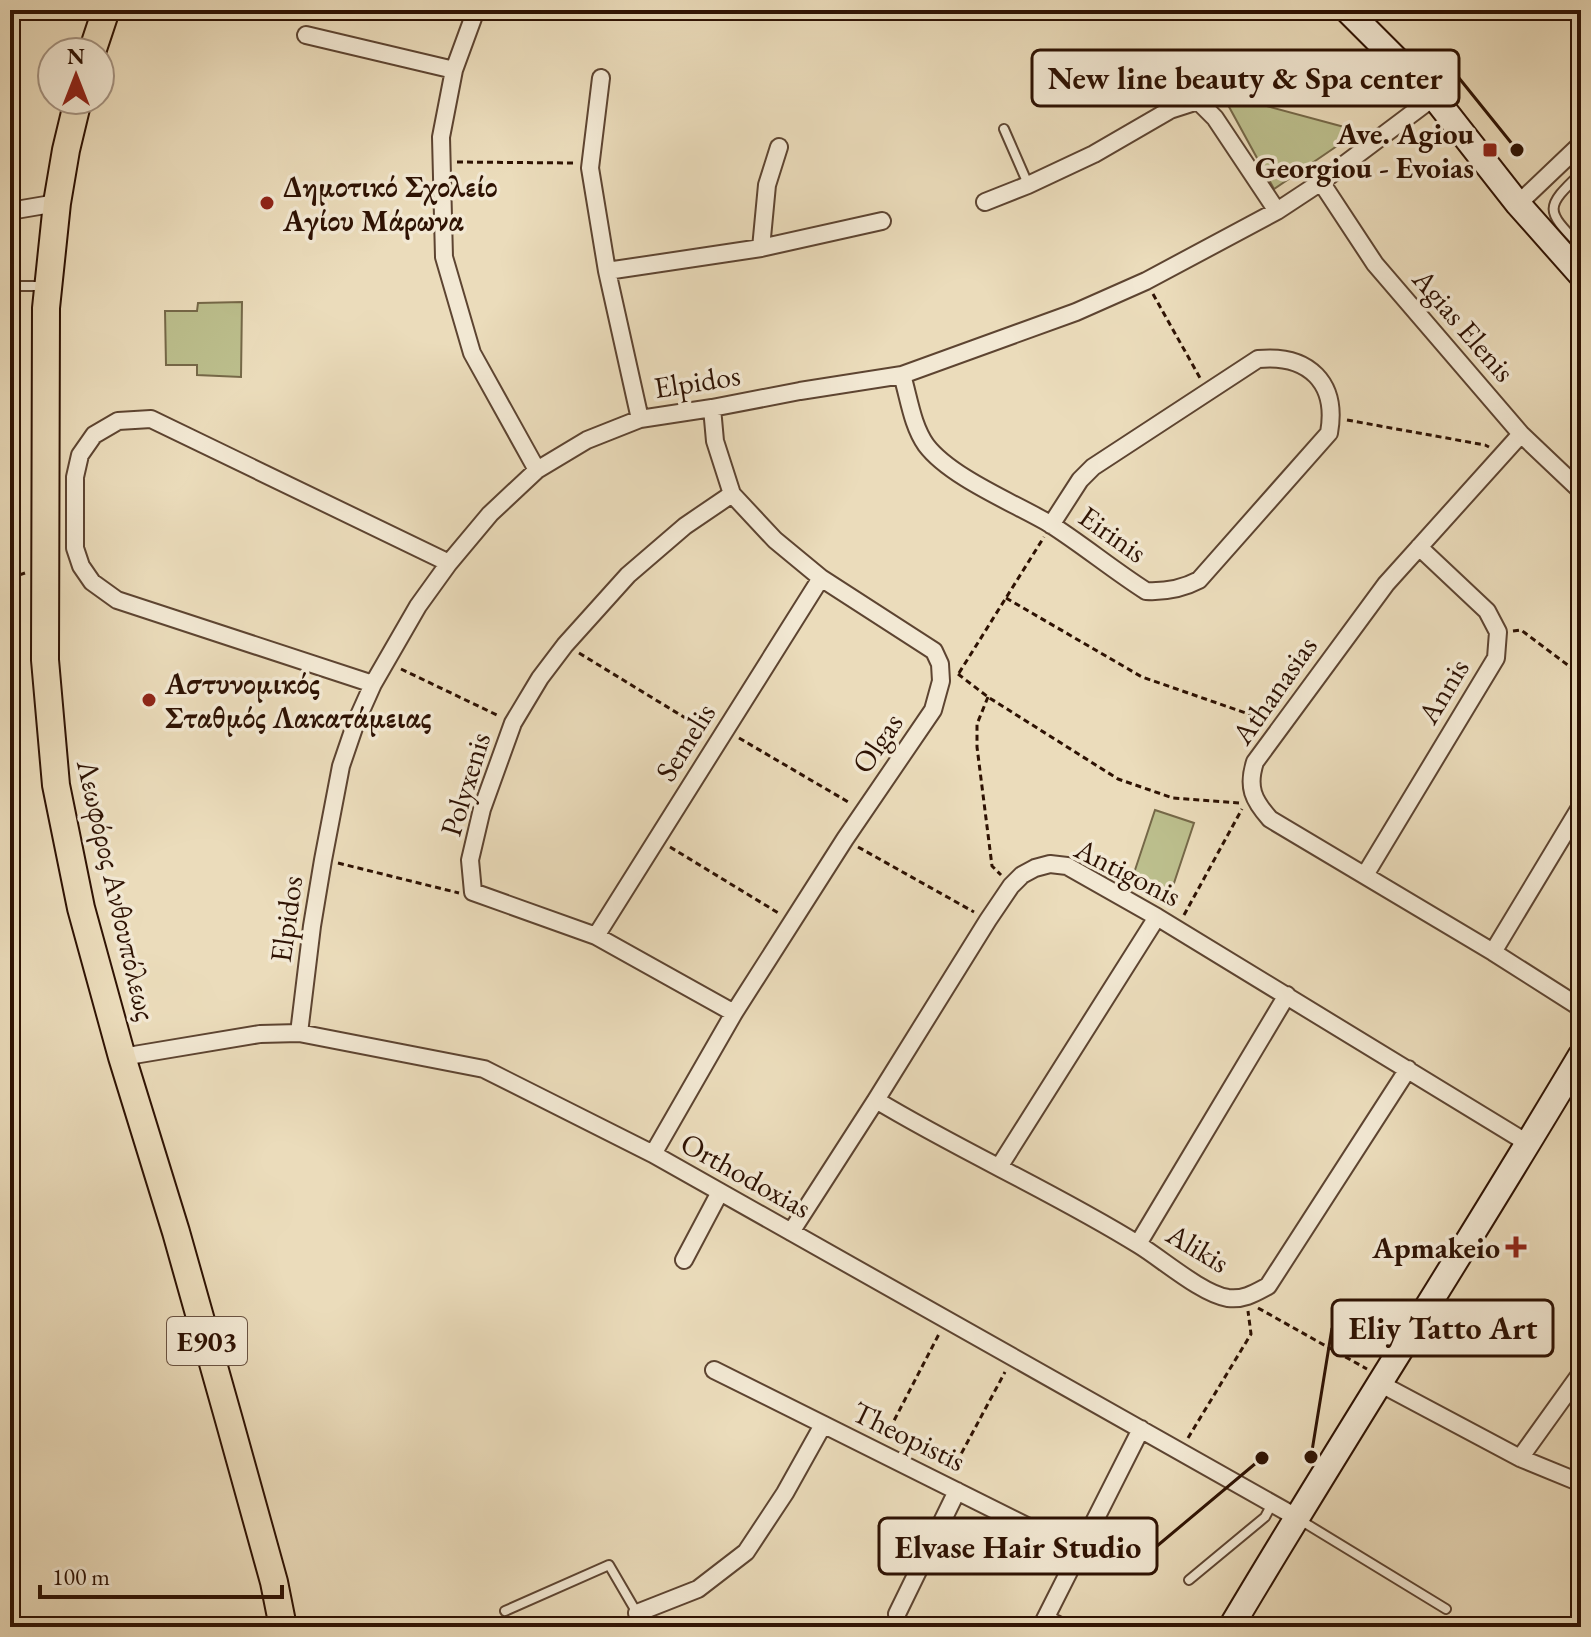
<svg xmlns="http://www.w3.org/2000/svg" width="1591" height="1637" font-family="'EB Garamond',serif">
<rect width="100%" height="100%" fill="#ebdcbb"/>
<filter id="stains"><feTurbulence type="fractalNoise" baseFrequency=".0025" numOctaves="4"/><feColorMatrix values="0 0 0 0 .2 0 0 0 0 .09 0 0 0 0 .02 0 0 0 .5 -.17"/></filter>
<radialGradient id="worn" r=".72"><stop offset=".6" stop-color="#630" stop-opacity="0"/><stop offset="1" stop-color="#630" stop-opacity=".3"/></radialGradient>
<path fill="#bcbf8d" stroke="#756848" stroke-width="2" d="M1222,94l137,37 -85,58z
M242,302l-1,75 -44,-2v-10h-31l-1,-54h32l1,-8z
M1155,810l39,13 -23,69 -39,-13z"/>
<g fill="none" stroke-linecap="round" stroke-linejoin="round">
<defs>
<path id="service" d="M1004,129l24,55
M1581,173c-38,36 -35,37 0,74
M10,286h35
M1300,1520l146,89
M1189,1580l76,-63 7,-13
M505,1611l104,-46 28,48"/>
<path id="minor" d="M476,10l-22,60 -13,67 3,120 28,96 65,117
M306,35l148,35
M601,78l-11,90 17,103 33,148
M1321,182l54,82 146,170 60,57
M985,202l43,-17 66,-31 76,-44 28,-9 17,17 62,93
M1518,204l63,-60
M10,211l47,-8
M761,248l6,-63 12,-38
M607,271l154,-23 121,-27
M902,375c7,23 10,50 24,70 24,32 88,58 124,79 33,21 63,46 96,67 20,1 36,-2 53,-11l130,-147c9,-50 -20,-79 -71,-74l-165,108 -13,13 -29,45
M1521,434l-135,150 -131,178c-8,25 -2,38 15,57l223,133 88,56
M732,494l-47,32 -57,49 -63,70 -25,33 -27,45 -31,86 -12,51 3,32 123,44 138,77
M373,684l-256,-84 -25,-18 -11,-16 -6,-18v-71l5,-22 14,-20 24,-14 33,-2 298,144
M1365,875l131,-217 2,-26 -11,-21 -68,-64
M596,936l225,-358
M1493,952l88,-146
M299,1033l13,-107 11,-66 18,-94 15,-44 17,-38 45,-78 31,-43 41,-49 47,-44 50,-30 53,-21 72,-11 88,-17 102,-16 174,-63 70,-31 131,-70 44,-29 113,-85
M122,1057l138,-23 39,-1 185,36 169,85 643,363
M876,1100c86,52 178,92 263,145 23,14 63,49 89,53 16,2 27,-5 40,-12l140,-217
M653,1154l81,-141 111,-174 88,-129 8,-29 -1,-17 -6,-13 -113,-73 -46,-38 -43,-46 -17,-53 -3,-33
M999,1167l158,-250
M791,1232l85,-132 112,-180 23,-34 11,-11 13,-7 15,-4 17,2 90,51 372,227
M1138,1244l149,-249
M684,1260l36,-68
M714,1370l365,182
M1379,1383l141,75 61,25
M1520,1458l61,-85
M637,1613l61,-24 48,-37 39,-59 38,-68
M897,1614l60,-123
M1046,1619l16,8
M1041,1627l100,-198"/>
<path id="secondary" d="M1347,10l87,87 84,107 63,71
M1231,1627c114,-192 236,-380 350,-572"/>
<path id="primary" d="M92,52l14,-42
M78,100l-12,50 -9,53 -11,105 -1,352 11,125 25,123 41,149 54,175 53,188 45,162 9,45"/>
</defs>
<use href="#service" stroke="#5d4431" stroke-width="12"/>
<use href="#minor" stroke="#5d4431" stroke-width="20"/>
<use href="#secondary" stroke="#2e1203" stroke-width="28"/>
<use href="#primary" stroke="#2e1203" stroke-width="30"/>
<path stroke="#2e1203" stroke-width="3" stroke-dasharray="6 4" stroke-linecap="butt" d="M457,162l117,1
M1153,294l47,84
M1347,420l138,25 4,2
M10,578l15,-5
M1006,598l136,79 124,43
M1513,631l8,-1 60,45
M579,653l126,77
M401,669l98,47
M959,673l85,-136
M958,674l30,23 130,82 55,19 66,5
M988,697l-11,27v23l15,119 9,9
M739,738l111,65
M670,847l110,67
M858,847l116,65
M338,863l121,30
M1184,915l58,-106
M1258,1308l109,61
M885,1438l54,-104
M1188,1438l63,-104 -3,-23
M952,1471l53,-99"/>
<use href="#service" stroke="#f2e8d3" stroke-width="8"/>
<use href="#minor" stroke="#f2e8d3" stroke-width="16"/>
<use href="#secondary" stroke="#f2e8d3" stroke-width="24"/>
<use href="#primary" stroke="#ebdcbb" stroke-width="26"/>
</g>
<g fill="#8f2418" stroke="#f2e8d3" stroke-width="3">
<rect x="1482" y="142" width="16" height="16" rx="4"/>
<circle cx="267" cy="203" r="8"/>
<circle cx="149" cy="700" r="8"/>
<path d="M1512 1235h8v8h8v8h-8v8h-8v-8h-8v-8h8z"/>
</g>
<g text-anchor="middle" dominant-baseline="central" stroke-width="7" stroke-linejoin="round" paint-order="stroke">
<rect fill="#f2e8d3" stroke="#695241" stroke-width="2" x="167" y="1317" width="80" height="48" rx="6"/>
<g font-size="28" font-weight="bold" fill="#2e1203">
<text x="207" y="1341">E903</text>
</g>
<g font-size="30" font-weight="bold" fill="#2e1203" stroke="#f2e8d3" text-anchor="end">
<text x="1474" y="133">Ave. Agiou<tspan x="1474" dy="34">Georgiou - Evoias</tspan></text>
<text x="283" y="186" text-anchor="start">Δημοτικό Σχολείο<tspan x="283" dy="34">Αγίου Μάρωνα</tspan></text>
<text x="165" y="683" text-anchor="start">Αστυνομικός<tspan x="165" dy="34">Σταθμός Λακατάμειας</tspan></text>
<text x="1500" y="1247">Apmakeio</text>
</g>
<g font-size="30" fill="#2e1203" stroke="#f2e8d3">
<text transform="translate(1464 325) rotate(49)">Agias Elenis</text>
<text transform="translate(697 381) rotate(-9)">Elpidos</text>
<text transform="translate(1113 534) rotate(35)">Eirinis</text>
<text transform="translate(1274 690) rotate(-55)">Athanasias</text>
<text transform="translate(1443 691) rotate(-59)">Annis</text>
<text transform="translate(685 742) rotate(-58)">Semelis</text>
<text transform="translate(877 743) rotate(-56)">Olgas</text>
<text transform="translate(465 784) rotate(-73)">Polyxenis</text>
<text transform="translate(1128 872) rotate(27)">Antigonis</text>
<text transform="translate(117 890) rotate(77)">Λεωφόρος Ανθουπόλεως</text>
<text transform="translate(286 919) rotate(-82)">Elpidos</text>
<text transform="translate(746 1175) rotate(29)">Orthodoxias</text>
<text transform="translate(1198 1248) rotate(31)">Alikis</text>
<text transform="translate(909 1436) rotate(26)">Theopistis</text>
</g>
</g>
<path fill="none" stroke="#2e1203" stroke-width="3" d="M1517 150L1459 78M1311 1457L1332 1328M1262 1458L1157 1546"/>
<g fill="#2e1203" stroke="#f2e8d3" stroke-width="3">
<circle cx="1517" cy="150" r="8"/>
<circle cx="1311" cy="1457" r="8"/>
<circle cx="1262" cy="1458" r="8"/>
</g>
<g fill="#f2e8d3" stroke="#2e1203" stroke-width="3">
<rect x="1032" y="50" width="427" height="56" rx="8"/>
<rect x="1332" y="1300" width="221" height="56" rx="8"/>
<rect x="879" y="1518" width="278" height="56" rx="8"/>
</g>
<g font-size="32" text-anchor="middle" font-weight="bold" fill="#2e1203">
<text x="1245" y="89">New line beauty &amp; Spa center</text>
<text x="1443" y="1339">Eliy Tatto Art</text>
<text x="1018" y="1558">Elvase Hair Studio</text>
</g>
<rect width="1591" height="1637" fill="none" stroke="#ebdcbb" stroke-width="40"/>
<rect x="12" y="12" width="1567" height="1613" fill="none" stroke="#2e1203" stroke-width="4"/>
<rect x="20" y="20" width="1551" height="1597" fill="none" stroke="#2e1203" stroke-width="2"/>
<g transform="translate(76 76)"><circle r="38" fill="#f2e8d3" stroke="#a49280" stroke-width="2"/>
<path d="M0-6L14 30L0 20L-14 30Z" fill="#8f2418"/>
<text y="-12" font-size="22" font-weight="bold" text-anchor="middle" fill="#2e1203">N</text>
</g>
<path d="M40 1585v12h242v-12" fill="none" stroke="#2e1203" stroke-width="4"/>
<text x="52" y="1585" font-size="24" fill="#2e1203" stroke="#f2e8d3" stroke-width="6" paint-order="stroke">100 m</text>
<rect width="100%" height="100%" filter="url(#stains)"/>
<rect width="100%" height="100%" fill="url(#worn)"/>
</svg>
